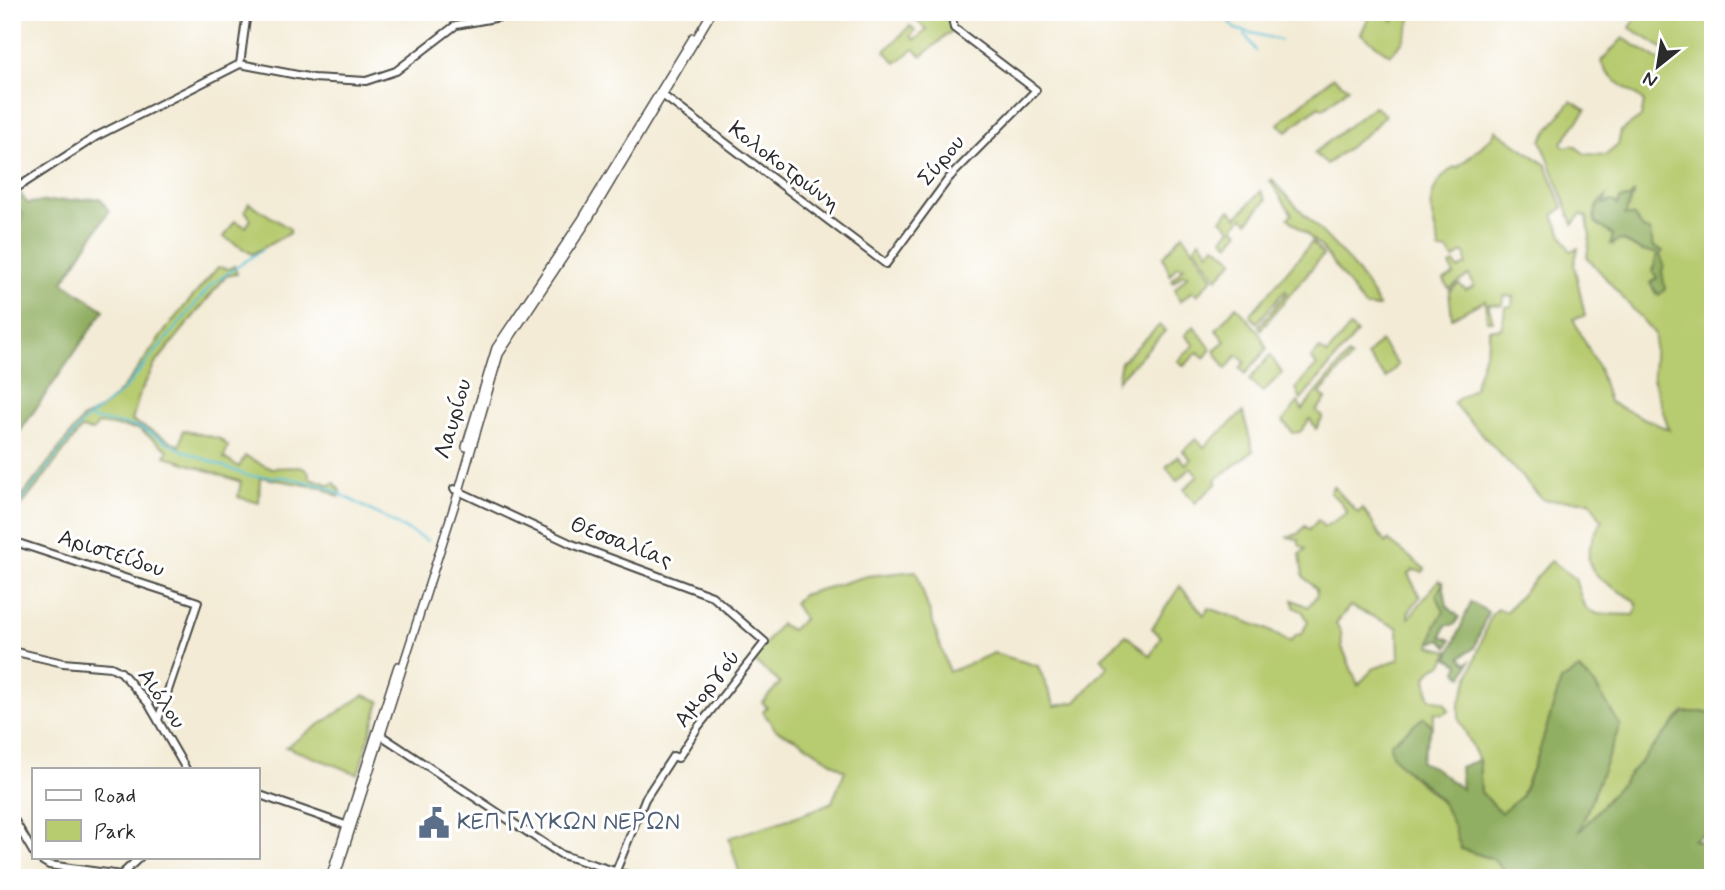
<svg xmlns="http://www.w3.org/2000/svg" width="1725" height="890" font-family="Mynerve,sans-serif">
<rect width="100%" height="100%" fill="#fff"/>
<filter id="ink" filterUnits="userSpaceOnUse"><feTurbulence type="fractalNoise" baseFrequency=".0143" numOctaves="2"/><feDisplacementMap in="SourceGraphic" scale="14" xChannelSelector="R" yChannelSelector="G"/><feConvolveMatrix kernelMatrix="1 2 1 2 8 2 1 2 1" color-interpolation-filters="sRGB"/></filter>
<filter id="wash" filterUnits="userSpaceOnUse"><feTurbulence type="fractalNoise" baseFrequency=".00686" numOctaves="4" result="noise"/><feDisplacementMap in="SourceGraphic" scale="28" xChannelSelector="R" yChannelSelector="G"/><feGaussianBlur stdDeviation="1.57" result="paint"/><feColorMatrix in="noise" values="0 0 0 0 0 0 0 0 0 0 0 0 0 0 0 0 0 1.4 0 .05"/><feComposite in="paint" operator="in"/></filter>
<g filter="url(#wash)">
<rect width="100%" height="100%" fill="#f3ebd5"/>
<path fill="#b7cb6f" stroke="#717b4d" stroke-width="2" fill-rule="evenodd" d="M921,12h28l4,18 -31,26 -8,-7 -18,14 -11,-12 25,-25 5,5 -4,5 4,4 12,-10 -11,-10z
M1371,12h13l9,9 12,-9h9l-11,29 -13,14 -29,-21z
M1639,12h74v700h-29l-106,122 42,-108 -82,29 -17,42 -20,17 -20,-22 -2,-32 -20,-41v-14l32,-90 7,-6 8,3 45,-51 24,18 9,27 6,5 8,3 36,1 3,-8 -2,-6c-37,-24 -64,-31 -33,-80l-12,-20 -47,-1 -90,-97 21,-15 15,-48v-11h12l5,-22 6,-1 1,-9 -9,-1 -2,9 -14,-1 5,17h-6l-2,-21 -33,18 -3,-26 10,-8 7,6 8,-4 -5,-11 -20,14 -5,-9 10,-5 -4,-10 4,-2 4,6 8,-4v-10l-3,-3 -9,7 -7,-9 -7,1c-7,-37 -21,-58 14,-84l3,1 35,-31 4,-7 50,35 17,42 -10,9 17,35 8,-3 -4,17 11,51 -12,3 26,50 10,33 60,28 -16,-51 2,-45 -68,-77 3,-20 -3,-20 -6,-3 -8,10 -32,-84 30,-39 15,9 -25,34 4,3 8,-2 12,9 21,1 12,-10 3,-14 20,-14 3,-15c-14,-14 -38,-22 -43,-41l22,-23 39,24 3,-12 -35,-22zM1629,199l-4,16c26,18 42,43 36,76l-5,3 -6,-11 7,-5v-25l-15,-2 -24,-12 -5,6v-10l-18,-13 6,-21 1,3 8,-3 8,4z
M1333,77l15,11 -25,21 -4,-3 -32,25 -9,-7z
M1374,106l11,9 -15,16 -43,33 -13,-11z
M1272,180c35,41 83,77 107,127h-14l-44,-60 -33,-29 4,-4 -22,-33z
M1261,191l5,9 -18,22 -5,-5 -9,10 5,5 -10,12 -6,-6 8,-9 -10,-10 9,-9 7,7z
M249,203l41,26v4l-38,21 -28,-17 11,-16 11,6 5,-8 -6,-8z
M1183,234l30,44 -16,17 -5,-4 -12,11 -5,-13 13,-14 -5,-1 -10,9 -1,-3 12,-13 -7,-1 -7,9 -7,-18z
M1200,240l9,12 6,-7 19,15 -17,18 -22,-31z
M1312,242l11,13 -62,74 -2,-3 28,-34 -2,-2 -28,33 -7,-8z
M234,266l3,8 -11,2 -71,88 -15,29 -8,28 48,25 3,-16 37,9 8,7 -4,12 15,9 6,-11 25,12 31,-1 7,4 2,7 20,7 5,-2 5,8 -1,6 -16,-9 -63,-11 -1,26 -21,-6 3,-15 -76,-26 3,-6 -29,-21 -41,-5 -5,7 -12,-2 -69,89v-9l71,-91c33,-10 62,-61 82,-87 16,-22 36,-43 53,-64l11,2z
M1236,306l23,26 8,17 -22,25 -5,-6 5,-6 -8,-7 -11,14 -12,-19 11,-9 -9,-11z
M1160,325l5,6 -48,50 4,-19z
M1194,326l17,23 -7,9 -6,-6 -14,14 -6,-5 16,-16 -9,-10z
M1350,327l7,6 -56,67 -5,-12 21,-23 -6,-7 9,-9 7,5z
M1380,341l18,24 -12,13 -19,-22z
M1270,355l12,18 -19,19 -14,-12z
M1348,355l3,3 -31,35 6,6 -10,12 7,6 -7,12 -6,-10 -10,13 -7,1 -10,-12 15,-19 4,8z
M1243,412l10,39 -38,29 2,3 -22,20 -11,-14 14,-13 -7,-8 -14,13 -11,-14 12,-11 8,8 5,-5 -8,-8 13,-12 8,8z
M1333,486l25,27 5,-5 22,35 3,-3 37,29 -2,3 -10,-2 -5,4 12,23 -12,16 1,5 30,-38 4,3 -3,5 4,23 -9,15 -5,20 19,5 -5,12 -12,6 -6,8 3,21 15,4 5,8 -7,4 -7,-2 -3,14 -8,-9 -34,27c5,26 40,43 56,64 8,11 11,28 15,41l32,10 18,19h-770l-12,-40c35,-12 70,-20 103,-36l13,-31 -47,-31 -22,-10 -13,-18 4,-5 -5,-4 18,-20 -27,-23 27,-36 11,6 13,-11 -10,-16 8,-8 65,-19 49,-5 33,101 45,-19 44,13 17,40 21,-4 32,-36 -7,-8 25,-23 24,21 11,-19 -9,-9 28,-42 24,29 5,-7 55,20 26,14 6,-7 6,-1 6,-13 -5,-9 -9,-5 -1,-7 15,7 9,-12 -1,-6 -13,-13 -3,-22 6,-5 -7,-4v-5l-11,-3 10,-3 7,-8 4,4 9,-10 6,7 23,-14 -6,-11 -11,-9zM1350,606l48,22 1,31 -26,10 -15,16 -16,-38 -1,-15 -5,-9z
M364,695l16,6 -22,73 -72,-27z"/>
<path fill="#91af62" stroke="#5e6d46" stroke-width="2" d="M18,190l9,13 73,-5 9,13 -46,71 41,28 -92,133v-210l7,-5 4,-14 -11,-4v-17z
M1634,193l-9,22 9,1 9,13 7,2 3,16 10,4 -3,4 4,10 -2,6 3,18 -6,6 -9,-12 7,-5 -4,-7 4,-18 -15,-2 -20,-11 -12,4 3,-9 -18,-13c-2,-9 3,-21 12,-26l-4,8 10,-3 5,4 2,-6 9,-1z
M1443,583l4,23 12,11 -5,8h-8l-4,11 9,4 -3,7 -7,-8 -10,4 4,-17 9,-15 -8,-16z
M1471,602l17,10 -14,36 -13,9 5,6 4,-2 -7,16 -6,-5 2,-8 -11,-6z
M1579,669l16,16 25,40 -41,107 105,-120h29v117l-20,11 20,4v34h-202l-18,-19 -32,-10c-7,-22 -12,-41 -29,-58 -12,-13 -43,-27 -42,-47l34,-27 8,9 -12,36 13,5 29,22 -2,-22 19,-7 2,32 20,21 20,-16 17,-42 23,-74z"/>
<g fill="none" stroke-linecap="round" stroke-linejoin="round">
<path stroke="#5cc2da" stroke-width="2" d="M1221,12l14,17 45,11
M1245,34l11,17
M92,419l47,8 43,23 66,26 37,1 40,9 103,55
M12,513l71,-91 39,-30 90,-108 50,-34"/>
</g>
</g>
<g filter="url(#ink)">
<g fill="none" stroke-linecap="round" stroke-linejoin="round">
<defs>
<path id="secondary" d="M240,64l7,-52
M661,94l225,170 63,-86 87,-88 -82,-62 -3,-16
M12,191l85,-55 143,-72 73,14 53,3 30,-10 60,-46 72,-13
M454,489l118,55 140,52 53,46 -67,85 -20,31 -5,-2 -28,43 -29,72
M12,541l186,61 -40,118
M12,651l51,12 48,4 10,5 27,31 38,66
M379,734l183,121 76,23
M257,794l94,33
M12,816l21,36
M36,857l13,8 72,10
M121,875l19,-18"/>
<path id="primary" d="M466,447l30,-99 85,-127 112,-183
M330,878l68,-212
M335,878l124,-387 40,-137 87,-131 126,-211"/>
</defs>
<use href="#secondary" stroke="#494844" stroke-width="10"/>
<use href="#primary" stroke="#494844" stroke-width="10"/>
<use href="#secondary" stroke="#fff" stroke-width="6"/>
<use href="#primary" stroke="#fff" stroke-width="7"/>
</g>
</g>
<defs>
<symbol id="civic-bare" viewBox="-9 -9 18 18"><path d="M-.6-6.5H3V-4.5H.6V-3L4-1V1h2V6H-6V1h2V-1L-.6-3ZM-1.2 2.5V6h2.4V2.5Z" fill="#5c6f8a" stroke="#fff" stroke-width="2.5" paint-order="stroke"/></symbol>
</defs>
<g fill-rule="evenodd">
<use href="#civic-bare" x="412" y="801" width="44" height="44"/>
</g>
<g text-anchor="middle" dominant-baseline="central" stroke-width="6" stroke-linejoin="round" paint-order="stroke">
<g font-size="23" fill="#2b2b2b" stroke="#fff">
<text transform="translate(942 161) rotate(-50)">Σύρου</text>
<text transform="translate(784 167) rotate(37)">Κολοκοτρώνη</text>
<text transform="translate(454 419) rotate(-74)">Λαυρίου</text>
<text transform="translate(621 543) rotate(21)">Θεσσαλίας</text>
<text transform="translate(111 554) rotate(18)">Αριστείδου</text>
<text transform="translate(708 689) rotate(-52)">Αμοργού</text>
<text transform="translate(161 699) rotate(56)">Αιόλου</text>
</g>
<g font-size="23" fill="#4e5e75" stroke="#fff" text-anchor="start">
<text x="457" y="823">ΚΕΠ ΓΛΥΚΩΝ ΝΕΡΩΝ</text>
</g>
</g>
<rect width="1725" height="890" fill="none" stroke="#fff" stroke-width="42"/>
<rect x="32" y="768" width="228" height="91" fill="#ffffff" stroke="#aaaaaa" stroke-width="2"/>
<rect x="46" y="790" width="35" height="10" fill="#ffffff" stroke="#aaaaaa" stroke-width="2"/>
<text x="94" y="802" font-size="21" fill="#2b2b2b">Road</text>
<rect x="46" y="820" width="35" height="21" fill="#b7cb6f" stroke="#aaaaaa" stroke-width="2"/>
<text x="94" y="838" font-size="21" fill="#2b2b2b">Park</text>
<g transform="translate(1658 66) rotate(210)" stroke="#ffffff" stroke-width="5" paint-order="stroke">
<path d="M0-5L12 26L0 18L-12 26Z" fill="#2b2b2b"/>
<text y="-10" font-size="19" font-weight="bold" text-anchor="middle" fill="#2b2b2b">N</text>
</g>
</svg>
